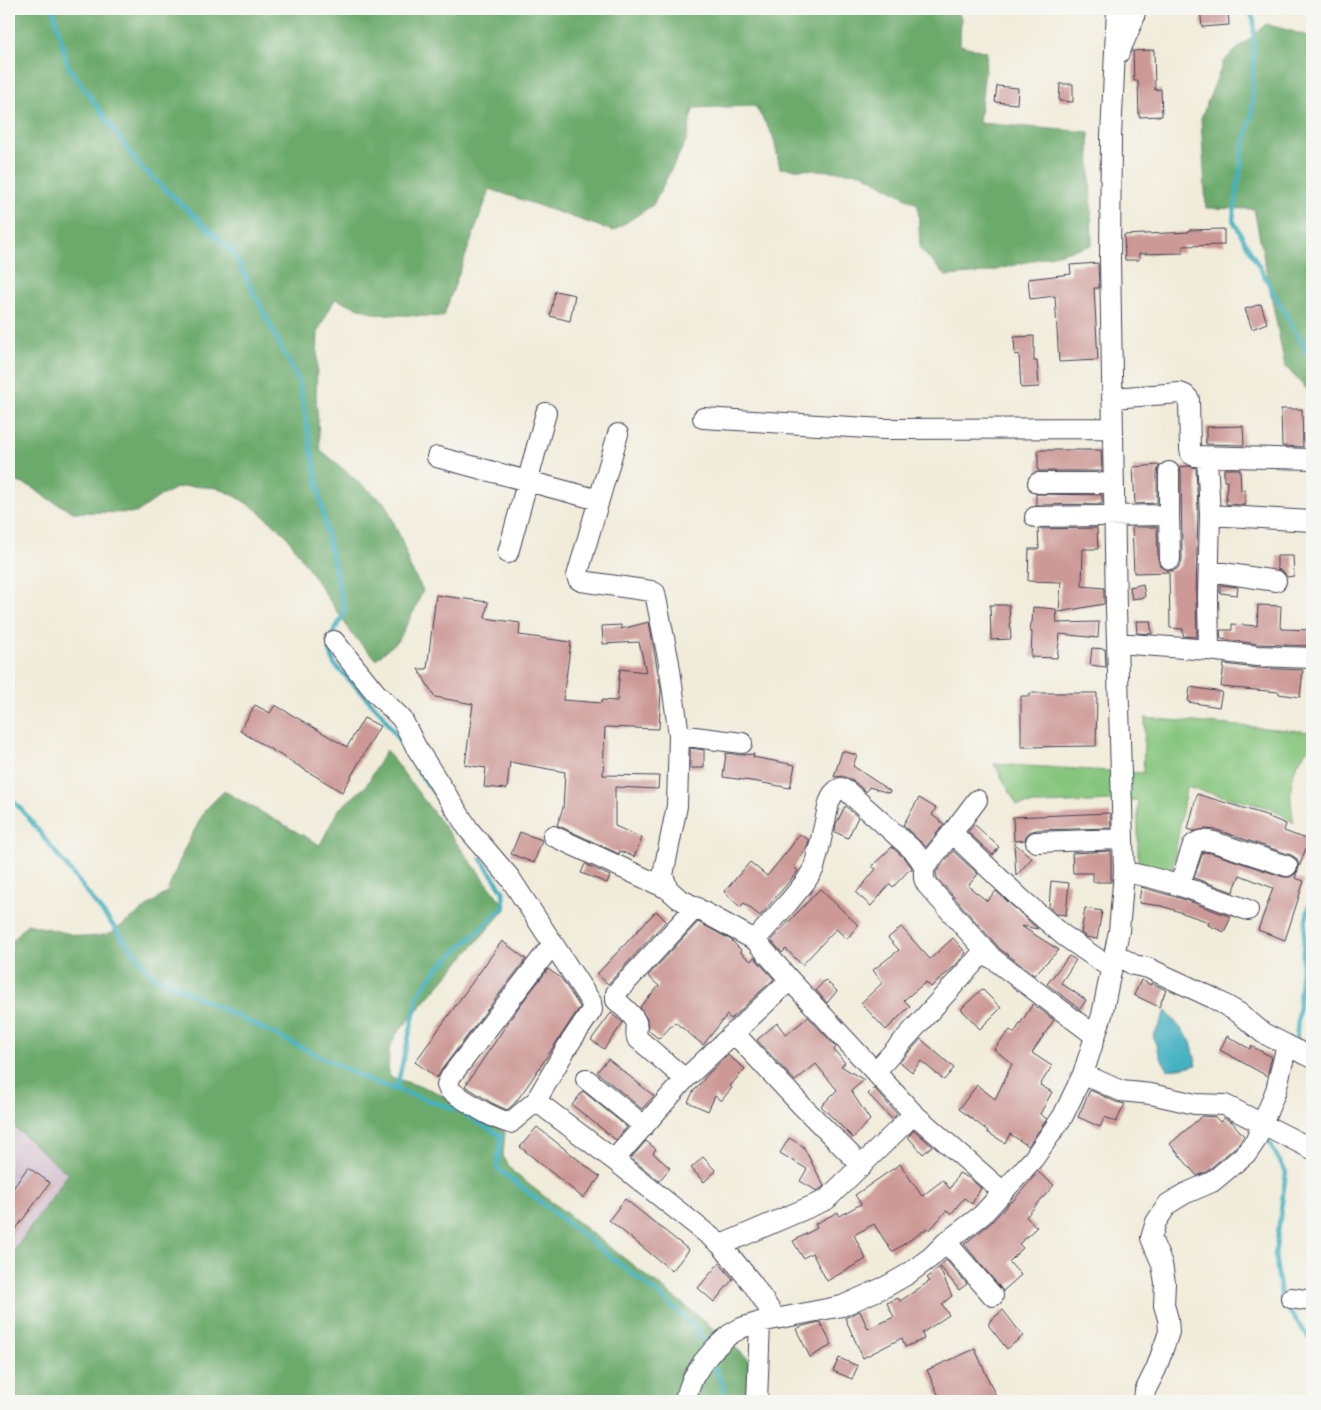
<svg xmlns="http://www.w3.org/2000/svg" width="1321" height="1410" font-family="Cardo,serif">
<rect width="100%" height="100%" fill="#f6f6f2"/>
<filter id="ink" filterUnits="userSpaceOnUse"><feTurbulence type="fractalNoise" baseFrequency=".02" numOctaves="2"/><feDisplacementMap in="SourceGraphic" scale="10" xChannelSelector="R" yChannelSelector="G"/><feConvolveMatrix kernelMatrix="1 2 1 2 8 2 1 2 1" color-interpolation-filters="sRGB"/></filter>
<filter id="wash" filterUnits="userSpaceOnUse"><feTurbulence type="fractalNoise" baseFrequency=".0096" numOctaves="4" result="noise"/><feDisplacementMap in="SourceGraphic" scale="20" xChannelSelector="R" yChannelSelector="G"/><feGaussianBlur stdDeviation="1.12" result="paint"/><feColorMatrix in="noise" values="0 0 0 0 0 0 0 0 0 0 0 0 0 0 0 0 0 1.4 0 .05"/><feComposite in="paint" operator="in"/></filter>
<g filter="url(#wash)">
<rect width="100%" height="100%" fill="#f1ecda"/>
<path fill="#d0bdcc" d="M9,1125l4,1 55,48 -59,84z"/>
<path fill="#85c57d" stroke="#54745c" d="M1145,718l167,14c0,19 -11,22 -17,37 -7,18 -4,37 -1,54l-21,-14 -87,-22 -14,87 -34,-8v-66l-121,5 -23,-41 149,9z"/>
<path fill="#6caa6c" stroke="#476654" d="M9,9h948l4,9 -1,27 27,7 -8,71 110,9 3,113 -108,28 -38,3 -26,-27 -2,-44 -56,-32 -82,-5 -7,-32 -18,-30 -62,2 -6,31 -34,66 -40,26 -123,-42 -47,128 -67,-3 -41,-15 -17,32 -2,66 4,52 37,32 28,22 17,38 8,26 13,23 -8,19 -17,32 -22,18 -22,-22 -68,-102 -29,-25 -20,-13 -19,-9 -28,-2 -14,2 -14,7 -26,18 -63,-1 -28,-15 -13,-10 -23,-8z
M1266,24l46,13v358l-27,-29 -31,-157 -48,-1 -5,-90 23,-57z
M386,750l120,158 -111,128 -6,14 -1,26 44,14 73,41 -2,25 10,16 183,142 55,47 2,40h-744v-143l59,-84 -55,-48 -4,-1v-180l18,-21 57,13 15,-1 14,-4 54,-40 17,-42 21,-40 19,-19 96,54 18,-35 28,-24z"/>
<path fill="#44b1c1" stroke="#336a7e" d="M1166,1011l16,19 9,12 6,23 -29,5 -8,-14 -7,-19z"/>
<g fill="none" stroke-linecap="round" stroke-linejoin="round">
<path stroke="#44b1c1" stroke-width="4.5" d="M53,9l15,57 72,100 93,86 66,130 29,158 17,72 -13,23
M1249,9l5,12 -2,93 -9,35 -10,71 79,141
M330,650l4,14 48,50 36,57 18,25
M9,796l18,20 125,159 219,106 86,29 44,26 -4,32 166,130 36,33 8,19
M1296,1044l9,-119 7,-34
M396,1090l23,-97 19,-25 66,-61 -1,-16 -22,-32
M1267,1134l-1,3 20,35 -11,83 7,46 30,41
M712,1361l13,30 1,10"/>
</g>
<g id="blocks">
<path fill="#cc9996" d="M1200,9h28l1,16 -27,2z
M1154,50l1,40 6,-1 1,27 -23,1 -1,-36h-4l-1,-30z
M1060,84h13v18l-14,-1z
M997,86l21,2 -1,16 -22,-2z
M1224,229v16l-41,1v7l-44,1v6h-14l-1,-25 65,-3v-2z
M1098,263l1,25h-5l4,72 -39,2 -4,-66 -25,3 -2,-20 43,-5 -1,-9z
M555,291l20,4 -5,26 -20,-5z
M1261,304l6,19 -15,6 -7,-20z
M1034,336v25h3l2,26 -18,1 -2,-34 -4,1 -1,-18z
M1281,409h21l1,38 -21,-1z
M1243,426l1,19 -38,-1v-17z
M1038,450h63l1,21h-64z
M1159,465l-2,7v31l-22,1 -2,-37z
M1189,466l7,2 2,40 -2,89 1,40 -14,-1v-7l-13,-1 -1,-56 -35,1 -2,-46h25l1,32 2,7 5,4 6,1 6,-2 4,-5 1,-5 -1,-87 -1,-5z
M1224,469h16l1,21h4v15l-19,-1 1,-23h-3z
M1036,494l66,1v9l-66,1z
M1097,528l1,21h-15l-1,37 22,2v16l-45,8 2,-30 -33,-1 1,-32h10l-1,-20z
M1277,556h16l1,20 -7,1 -4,-6 -6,-2z
M1143,584l2,13 -13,2 -2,-12z
M1220,585l18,2 -1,8 -17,-2z
M436,595l52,7 -3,16 35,5 -1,12 52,7 -8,58 38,3 1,-3 15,1 3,-32 26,3 -7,-30 -36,2 -1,-18 19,-1v4l28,-7 12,68 -2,39 -54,-2 -2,48 56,1 -1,13 -43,-2v39l27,12 -8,19 -14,-6 -1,3 -62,-29 6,-17 2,-36 -55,-10 -3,27 -23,-2 2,-19 -21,-3 8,-61 -38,-7 -17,-28h9z
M990,605h19l2,34 -20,1z
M1258,605l23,1 -1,21h2v2l30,1v16l-54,-2 -37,-5 -1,-9h12v-6l25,2z
M1033,607l23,2 1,14 42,-1 -1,16 -38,-4 -3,24 -26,-1 1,-25 -2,-1 1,-8h1z
M1136,621h14l2,13 -15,-1z
M1092,648l13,1 1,18 -16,-2z
M1224,664l32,4 47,2 -3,27 -21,-3v-2l-58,-5z
M1190,687l32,5 -3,15 -31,-5z
M1030,693h67l-1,53 -75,1v-51h9z
M255,705l15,8 5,-8 72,42 17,-29 16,8 -38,66 -102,-61z
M690,748l14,2v18h-14z
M842,751l15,4 -4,11 37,25 -1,2 -20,-6 -3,5 -10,-9 -9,-5 -5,-2 -8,1z
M726,753l14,2 14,-1 -1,3 42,8 -5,23 -32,-6 -35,-5z
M1197,794l72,22v1l17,7 -2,7 25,9 -14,38 9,3 -19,59 -27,-10 15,-42 -33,-13 -7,17 -39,-14 9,-26 8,1 73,24h6l5,-3 3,-5 1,-5 -3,-6 -5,-3 -74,-25 -11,-1 -12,2 -6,-2z
M919,798l17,10 -4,7 12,9 -18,23 -23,-22z
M845,806l13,11 -10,21 -13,-6 1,-8z
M1110,813l1,15 -75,2 -7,2 -3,4 -1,4 -11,1 -1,-24z
M974,824l25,23 -6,8 -25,-23z
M520,832l22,8 -8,23 -23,-9z
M799,834l10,6 -2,7 -13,20 4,4 -38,45 -16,-13 -4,4 -16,-15 26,-30 17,14 23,-28z
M1014,843l18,15 -16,18z
M892,847l13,12 6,7 1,5 -2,-2 -17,18 -3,-3 -19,22 -15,-13 20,-24 -4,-3z
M953,851l25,23 -10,12 19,15 9,-10 42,38 -17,-3 38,24 -25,25 -34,-26 -63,-71 -1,-6z
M1111,851v31h-18v-9h-20l-1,-20z
M585,864l25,12 -3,7 -26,-10z
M1051,881l18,2 -3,32 -9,-1 -8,-7z
M1141,887l42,12 48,18 -7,15 -16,-7 1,-3 -47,-16 -23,-3z
M820,889l38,36 -11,14 -11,-10 -34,36 -16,-16 -4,4 -11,-13z
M1085,908l17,3 -5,28 -11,-2 -5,-4z
M656,911l10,10 -58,63 -11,-10z
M698,922l33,18 10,10 -1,2 11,9 3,-4 20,22 -43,40 -4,-4 -24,30 -28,-23 -16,17 -11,-9 -1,-11 -7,-12 19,-21 -11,-10z
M901,927l29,32 23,-21 13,15 -12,14 -23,20 -5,-5 -22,18 6,6 -24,24 -25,-27 21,-20 -9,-13 26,-20 -11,-12z
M502,941l24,18 -84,110 -5,9 -22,-16z
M1069,956l7,4 -15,23 25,17 -6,9 -33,-25z
M548,969l13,9 19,29 -52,78 -13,18 -8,7 -15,-7 -27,-17 53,-78z
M825,980l12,11 -10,12 -11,-13z
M1141,980l10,5v-2l15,7 -7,17 -25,-12z
M982,989l19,19 -21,21 -19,-20z
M1033,1004l21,16 -22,33 20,13 -12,19 12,7 -12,22 7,5 -19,27 -18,-12 -5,9 -18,-11 1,-1 -29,-22 18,-24 18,14 17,-35 -18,-15 16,-19 4,3z
M611,1013l12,10 -19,26 -13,-9z
M808,1017l28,30 -2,3 11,13 -4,3 23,14 -13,11 19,29 -17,18 -32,-32 16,-16 -21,-26 -21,17 -38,-41 20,-17 9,12z
M1227,1036l23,13 1,-3 21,11 -5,19 -47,-26z
M921,1039l33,29 -10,12 -23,-19 -9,11 -12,-10z
M728,1055l17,14 -15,17 2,2 -11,13 -6,-5 -7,15 -20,-9 6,-12h1l13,-16z
M608,1059l46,37 -12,13 -45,-37z
M874,1088l23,26 -5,5 -24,-25z
M1090,1090l26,12 9,2 -9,18 -11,-5 -5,10 -22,-10z
M583,1091l44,36 -11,13 -44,-35z
M1202,1116l13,1 5,5 4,-4 8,4 12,14 -5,8 -33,28 -9,4 -27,-32z
M537,1127l63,50 -17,21 -63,-51z
M914,1130l18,16 -9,8 -15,-17z
M789,1138l14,8 21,40 -5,4 -2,1 -17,-10 7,-12 -27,-16z
M646,1141l10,8 -3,4 17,15 -11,13 -28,-23z
M703,1157l13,14 -12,11 -13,-14z
M900,1164l22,32 21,-16 7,9 9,-16 10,5 12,10 -9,16 -8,-6 -13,16 -5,-3 -16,19 -2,-2 -36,24 -18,-28 -20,11 12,24 -39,22 -15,-28 -9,5 -10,-17 24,-13 -2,-4 23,-12 1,4 22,-12 -6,-9z
M28,1167l22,16 -41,55v-44z
M1038,1172l16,13 -28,32 11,10 -18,17 4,4 -14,14 12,13 -18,16 -39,-47 27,-21 20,-22 1,1z
M625,1199l64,51 -17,21 -63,-51z
M946,1260l21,24 -8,6 -19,-24z
M719,1263l14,16 -19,23 -16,-14z
M939,1267l13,29 -10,8 7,11 -27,18 2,6 -19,8 -3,-9 -39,20 -18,-40 15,-7 8,18 26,-12 -7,-14 11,-5 2,3 30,-20 -3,-3z
M1003,1310l20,26 -16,13 -18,-23v-4z
M820,1322l12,23 -22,12 -14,-28 7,-3z
M975,1349l23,52h-57l-14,-31z
M839,1358l19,8 -6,13 -19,-8z"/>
</g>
</g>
<g filter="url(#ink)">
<use href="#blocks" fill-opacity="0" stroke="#414053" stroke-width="1"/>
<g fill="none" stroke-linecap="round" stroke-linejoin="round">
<defs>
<path id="minor" d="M1119,53l15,-35 1,-9
M1112,398l68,-5 5,2 4,4 1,50 1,5 4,2 117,3
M703,418l181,11 228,-1
M618,434l-41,142 1,3 3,2 70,10 4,2 14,70 10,72 -2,71 -14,69 5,14 10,9 77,42 35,40 124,134 89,78
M437,457l162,43
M1207,457l3,58 -2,82 1,53
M1038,483h76
M1169,515l1,44
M1210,515l102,6
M1035,517l134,-2v-43
M508,553l38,-140
M1210,571l66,10
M334,641l41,51 27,27 14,28 53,83 41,48 81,124 1,8 -25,37 -31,54 78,59 107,85 31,38 24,36
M1117,643l92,7 48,6 55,2
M679,735l63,8
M952,833l25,-33
M553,836l115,53
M1036,842l87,-3
M924,868l28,-35 67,64 44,38 49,34
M1124,872c44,7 82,23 124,38
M1180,884l13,-39c7,-6 13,-5 21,-3l73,24
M755,940l33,-37 18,-22 8,-13 6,-24 9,-41 4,-9 4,-4 4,-2 7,4 66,59c5,6 10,12 10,19 0,8 -1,8 3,15l65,73
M1115,954l19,11 14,3 65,30 26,15 24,20 49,25
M734,1033l68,73 60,60
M875,1072l103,-114 8,-2 6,2 102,77
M1083,1074l38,17 30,3 44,10 30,1 87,44
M586,1079l58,47
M685,1079l-48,-41c-2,-5 1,-11 -1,-16 -3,-8 -14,-16 -20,-22v-7l80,-86
M536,1101l-26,22c-22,-6 -42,-21 -61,-33l-2,-5 4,-9 101,-131
M614,1160l71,-81 105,-99
M946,1242l47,54
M721,1245l105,-45 88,-86
M1291,1298l21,3
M684,1401l9,-23 10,-16 11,-13 15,-14 12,-7 19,-6 82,-16 45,-20 21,-12 23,-17 15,-15 36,-27 52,-57 29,-42 20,-42 19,-59 17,-84 5,-59 -8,-263 -6,-350 1,-123 6,-127
M757,1401l3,-79
M1144,1401l1,-10 11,-22 13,-37 -1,-13 -4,-14 1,-22 -3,-19 -11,-26 5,-16 12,-18 16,-10 28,-12 36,-30 8,-12 20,-50 11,-45"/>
</defs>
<use href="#minor" stroke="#414053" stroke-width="22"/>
<use href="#minor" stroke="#fff" stroke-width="20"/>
</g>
</g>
<rect width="1321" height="1410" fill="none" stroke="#f6f6f2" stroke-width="30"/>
</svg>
